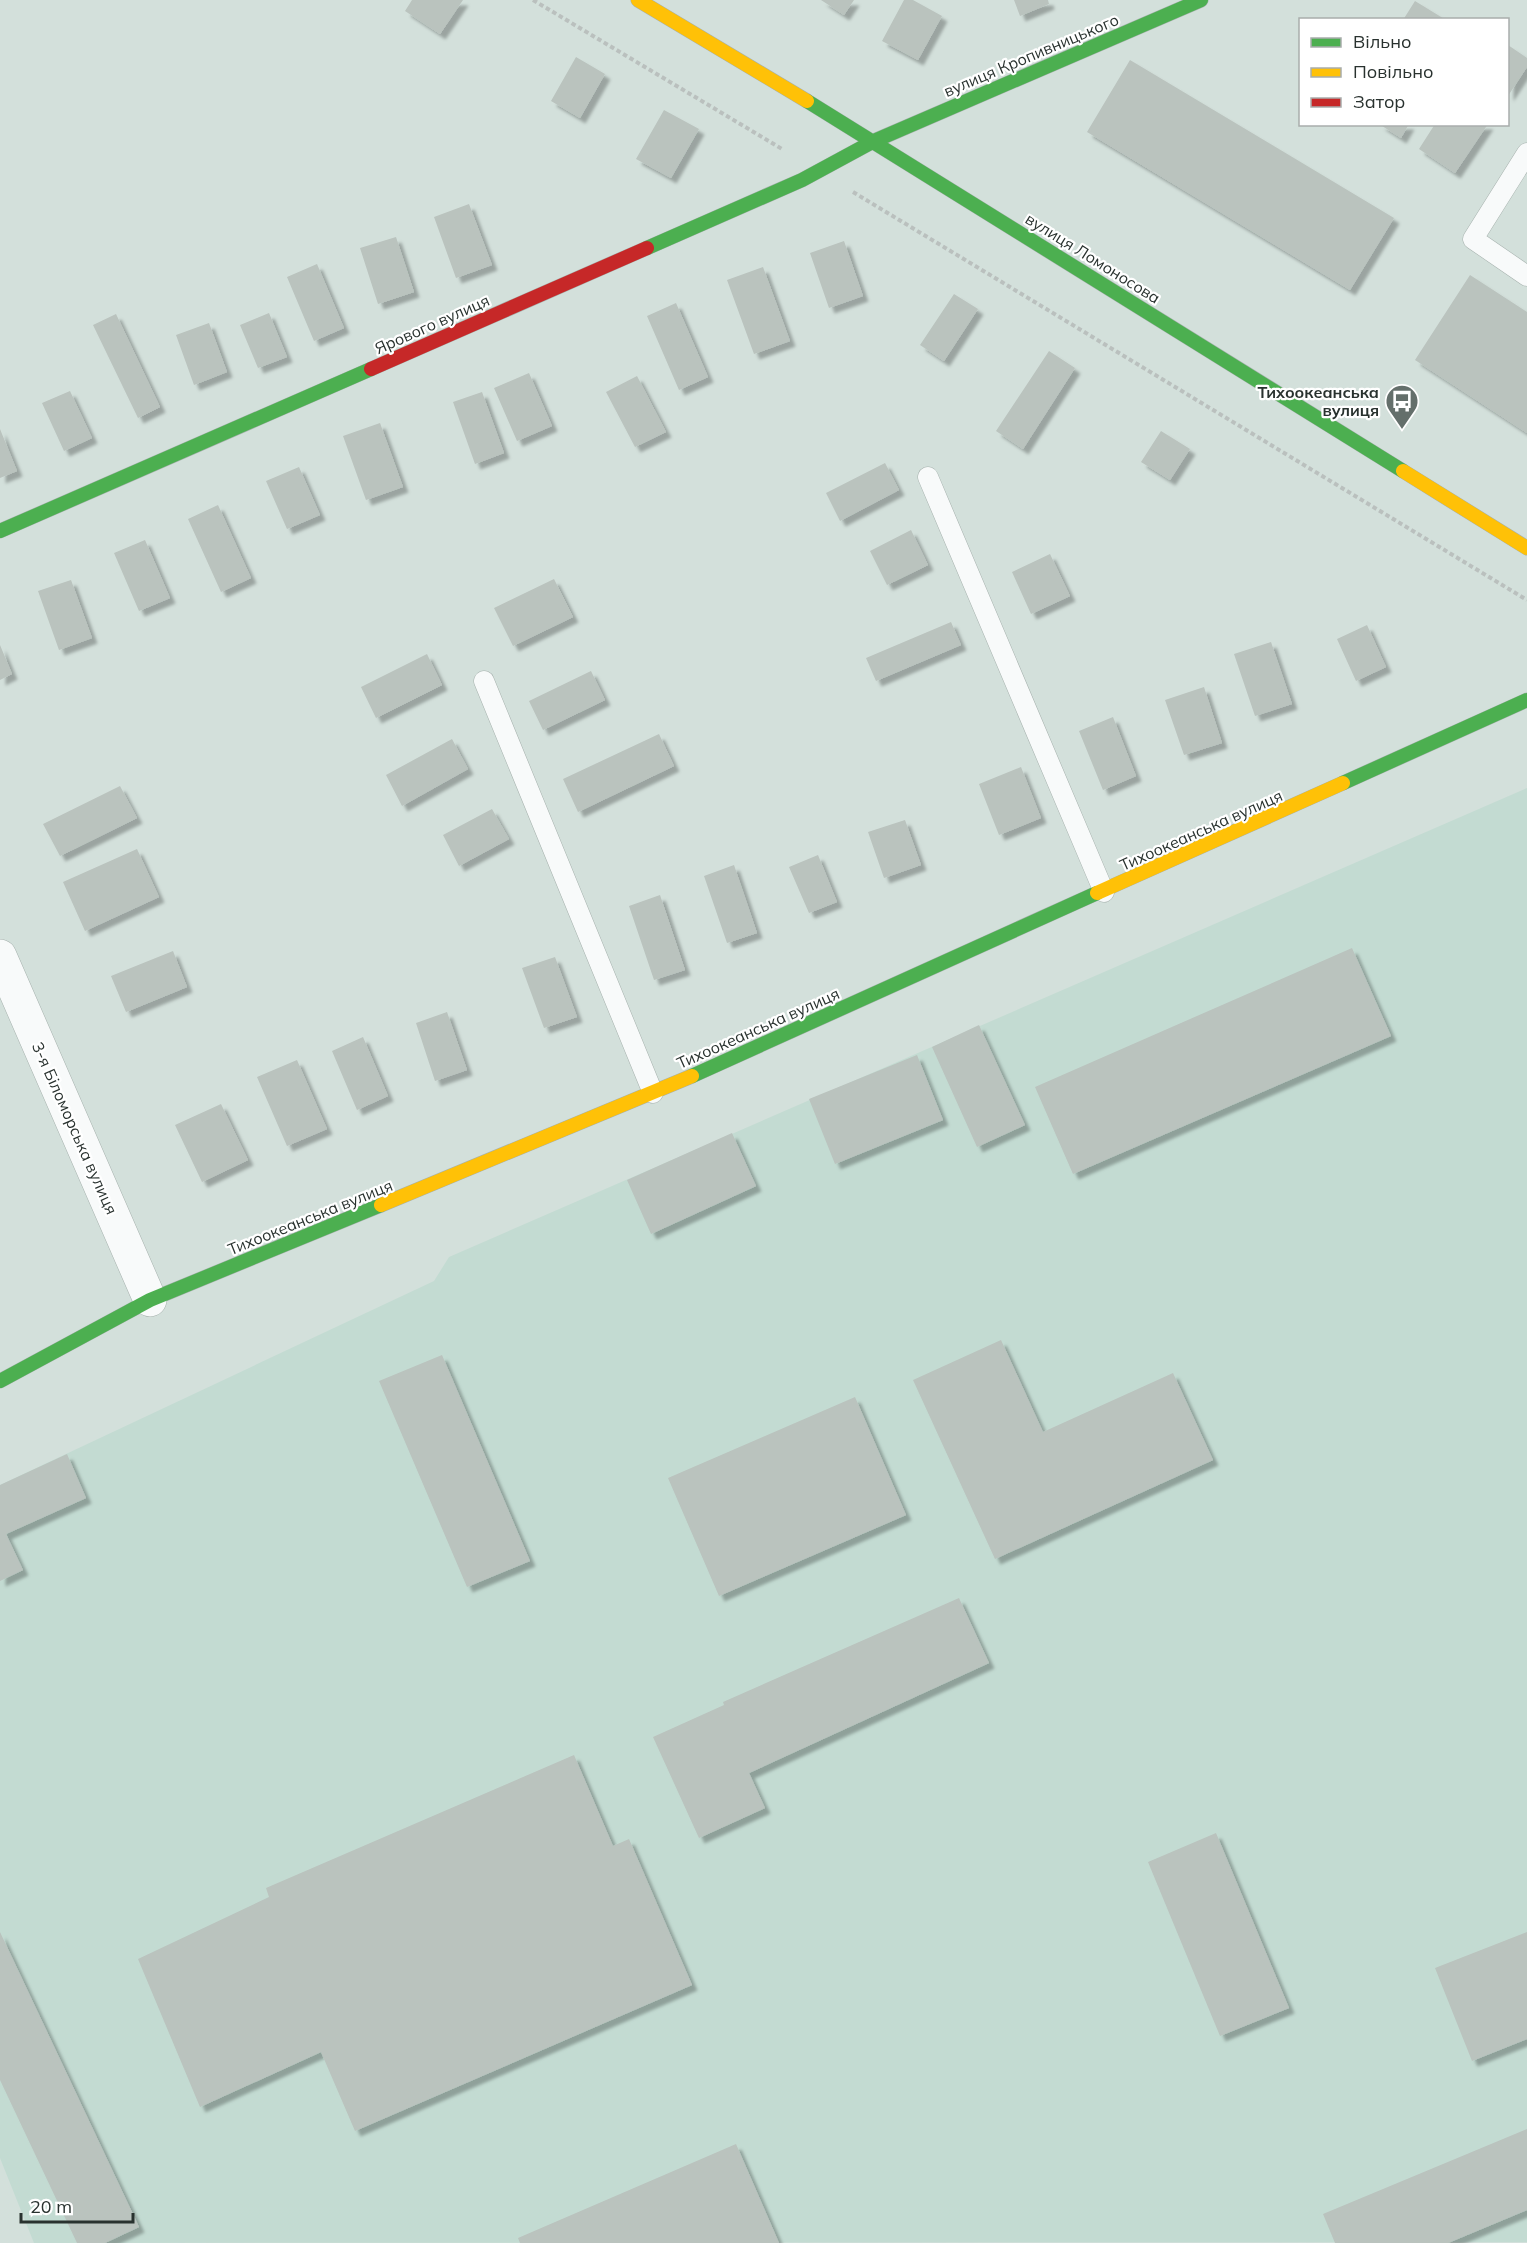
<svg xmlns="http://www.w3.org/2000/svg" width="1527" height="2243" font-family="Mulish,sans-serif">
<defs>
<filter id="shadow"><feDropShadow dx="5.5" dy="5.5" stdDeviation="1.5" flood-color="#0004"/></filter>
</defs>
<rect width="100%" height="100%" fill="#d3e0db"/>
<path fill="#c3dbd2" d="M1527,788v1454l-1493,1 -34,-85v-673l434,-204 15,-24z"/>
<path fill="#bac3be" filter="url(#shadow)" d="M412,0h51l-23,34 -35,-23z
M821,0h33l-10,15z
M904,0h9l29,16 -24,44 -36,-19z
M1014,0h34l1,4 -29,12z
M1415,1l31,19h-43z
M1508,45l19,13v9l-19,29z
M576,57l29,17 -25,44 -29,-17z
M1130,60l264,158 -44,72 -263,-158z
M664,110l35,19 -28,49 -35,-19z
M1379,124h30l-8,14z
M1435,124h53l-33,49 -36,-24z
M469,204l23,61 -36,13 -22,-61z
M396,237l18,55 -36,12 -18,-56z
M844,241l19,55 -34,12 -19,-55z
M317,264l27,64 -30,13 -27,-64z
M763,267l27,74 -36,13 -27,-74z
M1470,275l57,37v121l-112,-73z
M954,294l24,15 -34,52 -24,-16z
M676,303l32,74 -29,13 -32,-74z
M269,313l18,44 -29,11 -18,-43z
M116,314l44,93 -22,11 -45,-93z
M209,323l18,49 -33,13 -18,-50z
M1049,351l26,17 -52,81 -27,-18z
M529,373l23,53 -35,15 -23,-53z
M637,376l29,56 -31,15 -29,-55z
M70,391l22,47 -28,13 -22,-48z
M482,392l22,61 -29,11 -22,-62z
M380,423l23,64 -37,13 -23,-64z
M0,429l17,42 -17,7z
M1161,431l29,18 -20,31 -29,-18z
M885,463l14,27 -59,31 -14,-28z
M299,467l21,48 -33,14 -21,-48z
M218,505l33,73 -30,14 -33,-73z
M911,530l17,35 -41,20 -17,-34z
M145,540l25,58 -31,13 -25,-58z
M1050,554l20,42 -39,18 -19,-42z
M554,579l19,38 -60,29 -19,-38z
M71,580l21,58 -33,12 -21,-59z
M951,622l10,23 -85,36 -10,-23z
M1367,625l19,42 -30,14 -19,-42z
M1271,642l21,62 -37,12 -21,-62z
M0,645l12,29 -12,6z
M427,654l15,31 -66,33 -15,-31z
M591,671l14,29 -62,30 -14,-29z
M1204,687l18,56 -38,12 -19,-55z
M1113,717l23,59 -33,14 -24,-59z
M659,734l15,32 -96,46 -15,-33z
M452,739l16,30 -66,37 -16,-31z
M1021,767l20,51 -42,17 -20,-51z
M120,786l17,32 -77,38 -17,-32z
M492,809l17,30 -50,27 -16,-31z
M905,820l16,45 -37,13 -16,-46z
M137,849l22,48 -74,34 -22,-49z
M818,855l19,47 -28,11 -20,-46z
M734,865l23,68 -30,10 -23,-67z
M660,895l25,75 -31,10 -25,-74z
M1352,948l39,88 -318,138 -38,-87z
M173,951l14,36 -61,25 -15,-36z
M555,957l22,60 -33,11 -22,-60z
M447,1012l20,58 -32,11 -19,-58z
M979,1025l46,100 -48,22 -45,-100z
M363,1037l25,59 -31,14 -25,-59z
M917,1055l26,65 -108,44 -26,-65z
M297,1060l30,69 -40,17 -30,-69z
M221,1104l27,56 -46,22 -27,-57z
M732,1133l24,53 -105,48 -24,-54z
M1001,1340l42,92 130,-59 40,87 -218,99 -82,-179z
M442,1355l88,206 -63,26 -88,-206z
M855,1397l51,118 -187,81 -51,-118z
M67,1454l19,44 -80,36 17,36 -23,11v-96z
M959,1598l30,65 -240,110 16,35 -66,30 -46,-101 71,-32 -1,-3z
M574,1755l39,91 16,-7 63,146 -337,146 -34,-79 -121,55 -62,-148 131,-62 -3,-9z
M1216,1833l73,175 -69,28 -72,-174z
M0,1932l139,295 -34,16h-28l-77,-163z
M1527,1932v107l-55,22 -37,-93z
M1527,2129v81l-79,33h-113l-12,-29z
M736,2144l43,99h-259l-2,-5z"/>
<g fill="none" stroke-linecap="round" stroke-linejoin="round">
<defs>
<path id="lane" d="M1527,153l-54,86 54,37
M928,477l176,415
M484,681l169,412"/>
<path id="street" d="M0,956l150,344"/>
<path id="fast" d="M807,101l596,370
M647,248l155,-68 72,-39 327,-141
M0,531l371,-162
M1343,783l184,-83
M692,1076l405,-183
M0,1381l150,-81 231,-95"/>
<path id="slow" d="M638,0l169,101
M1403,471l124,77
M1097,893l246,-110
M381,1205l311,-129"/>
<path id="jam" d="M371,369l276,-121"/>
</defs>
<use href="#lane" stroke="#a6b1ad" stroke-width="21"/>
<use href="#street" stroke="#a6b1ad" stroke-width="34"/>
<use href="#fast" stroke="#a6b1ad" stroke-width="15"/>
<use href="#slow" stroke="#a6b1ad" stroke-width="15"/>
<use href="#jam" stroke="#a6b1ad" stroke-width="15"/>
<path stroke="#bac0be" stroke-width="4" stroke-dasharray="4.5 3" stroke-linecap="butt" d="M533,0l249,149
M853,192l674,408"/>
<use href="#lane" stroke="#f8fafa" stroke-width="20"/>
<use href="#street" stroke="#f8fafa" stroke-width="33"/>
<use href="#fast" stroke="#4caf50" stroke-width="14"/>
<use href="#slow" stroke="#ffc107" stroke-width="14"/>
<use href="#jam" stroke="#c62828" stroke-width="14"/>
</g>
<defs>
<symbol id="bus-pin" viewBox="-11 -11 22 30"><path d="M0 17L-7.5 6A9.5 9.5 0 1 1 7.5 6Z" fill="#646f6b" stroke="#fff"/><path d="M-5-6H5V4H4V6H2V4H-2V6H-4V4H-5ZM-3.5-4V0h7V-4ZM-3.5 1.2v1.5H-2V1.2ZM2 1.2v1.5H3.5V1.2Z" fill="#fff"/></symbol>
</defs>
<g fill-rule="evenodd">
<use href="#bus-pin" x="1383" y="382" width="38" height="52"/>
</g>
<g text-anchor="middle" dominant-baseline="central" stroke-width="4.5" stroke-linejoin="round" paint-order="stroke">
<g font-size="16" fill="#29322f" stroke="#fff">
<text transform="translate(1031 55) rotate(-23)">вулиця Кропивницького</text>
<text transform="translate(1093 258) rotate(32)">вулиця Ломоносова</text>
<text transform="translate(432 324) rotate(-24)">Ярового вулиця</text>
<text transform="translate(1201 830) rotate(-24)">Тихоокеанська вулиця</text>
<text transform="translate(758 1028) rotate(-24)">Тихоокеанська вулиця</text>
<text transform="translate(75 1128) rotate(66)">3-я Біломорська вулиця</text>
<text transform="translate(310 1217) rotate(-22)">Тихоокеанська вулиця</text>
</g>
<g font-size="16" font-weight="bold" fill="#29322f" stroke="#fff" text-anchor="end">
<text x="1379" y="392">Тихоокеанська<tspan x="1379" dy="18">вулиця</tspan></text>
</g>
</g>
<rect x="1299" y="18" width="210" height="108" fill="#ffffff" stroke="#a9adac" stroke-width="1.5"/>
<rect x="1311" y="38" width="30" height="9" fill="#4caf50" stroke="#a9adac" stroke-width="1.5"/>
<text x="1353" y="48" font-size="18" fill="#29322f">Вільно</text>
<rect x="1311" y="68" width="30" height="9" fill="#ffc107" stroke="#a9adac" stroke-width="1.5"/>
<text x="1353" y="78" font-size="18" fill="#29322f">Повільно</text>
<rect x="1311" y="98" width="30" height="9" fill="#c62828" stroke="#a9adac" stroke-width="1.5"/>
<text x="1353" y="108" font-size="18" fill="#29322f">Затор</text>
<path d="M21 2213v9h112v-9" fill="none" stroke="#29322f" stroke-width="3"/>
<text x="30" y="2213" font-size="18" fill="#29322f" stroke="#ffffff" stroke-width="4.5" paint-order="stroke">20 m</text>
</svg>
